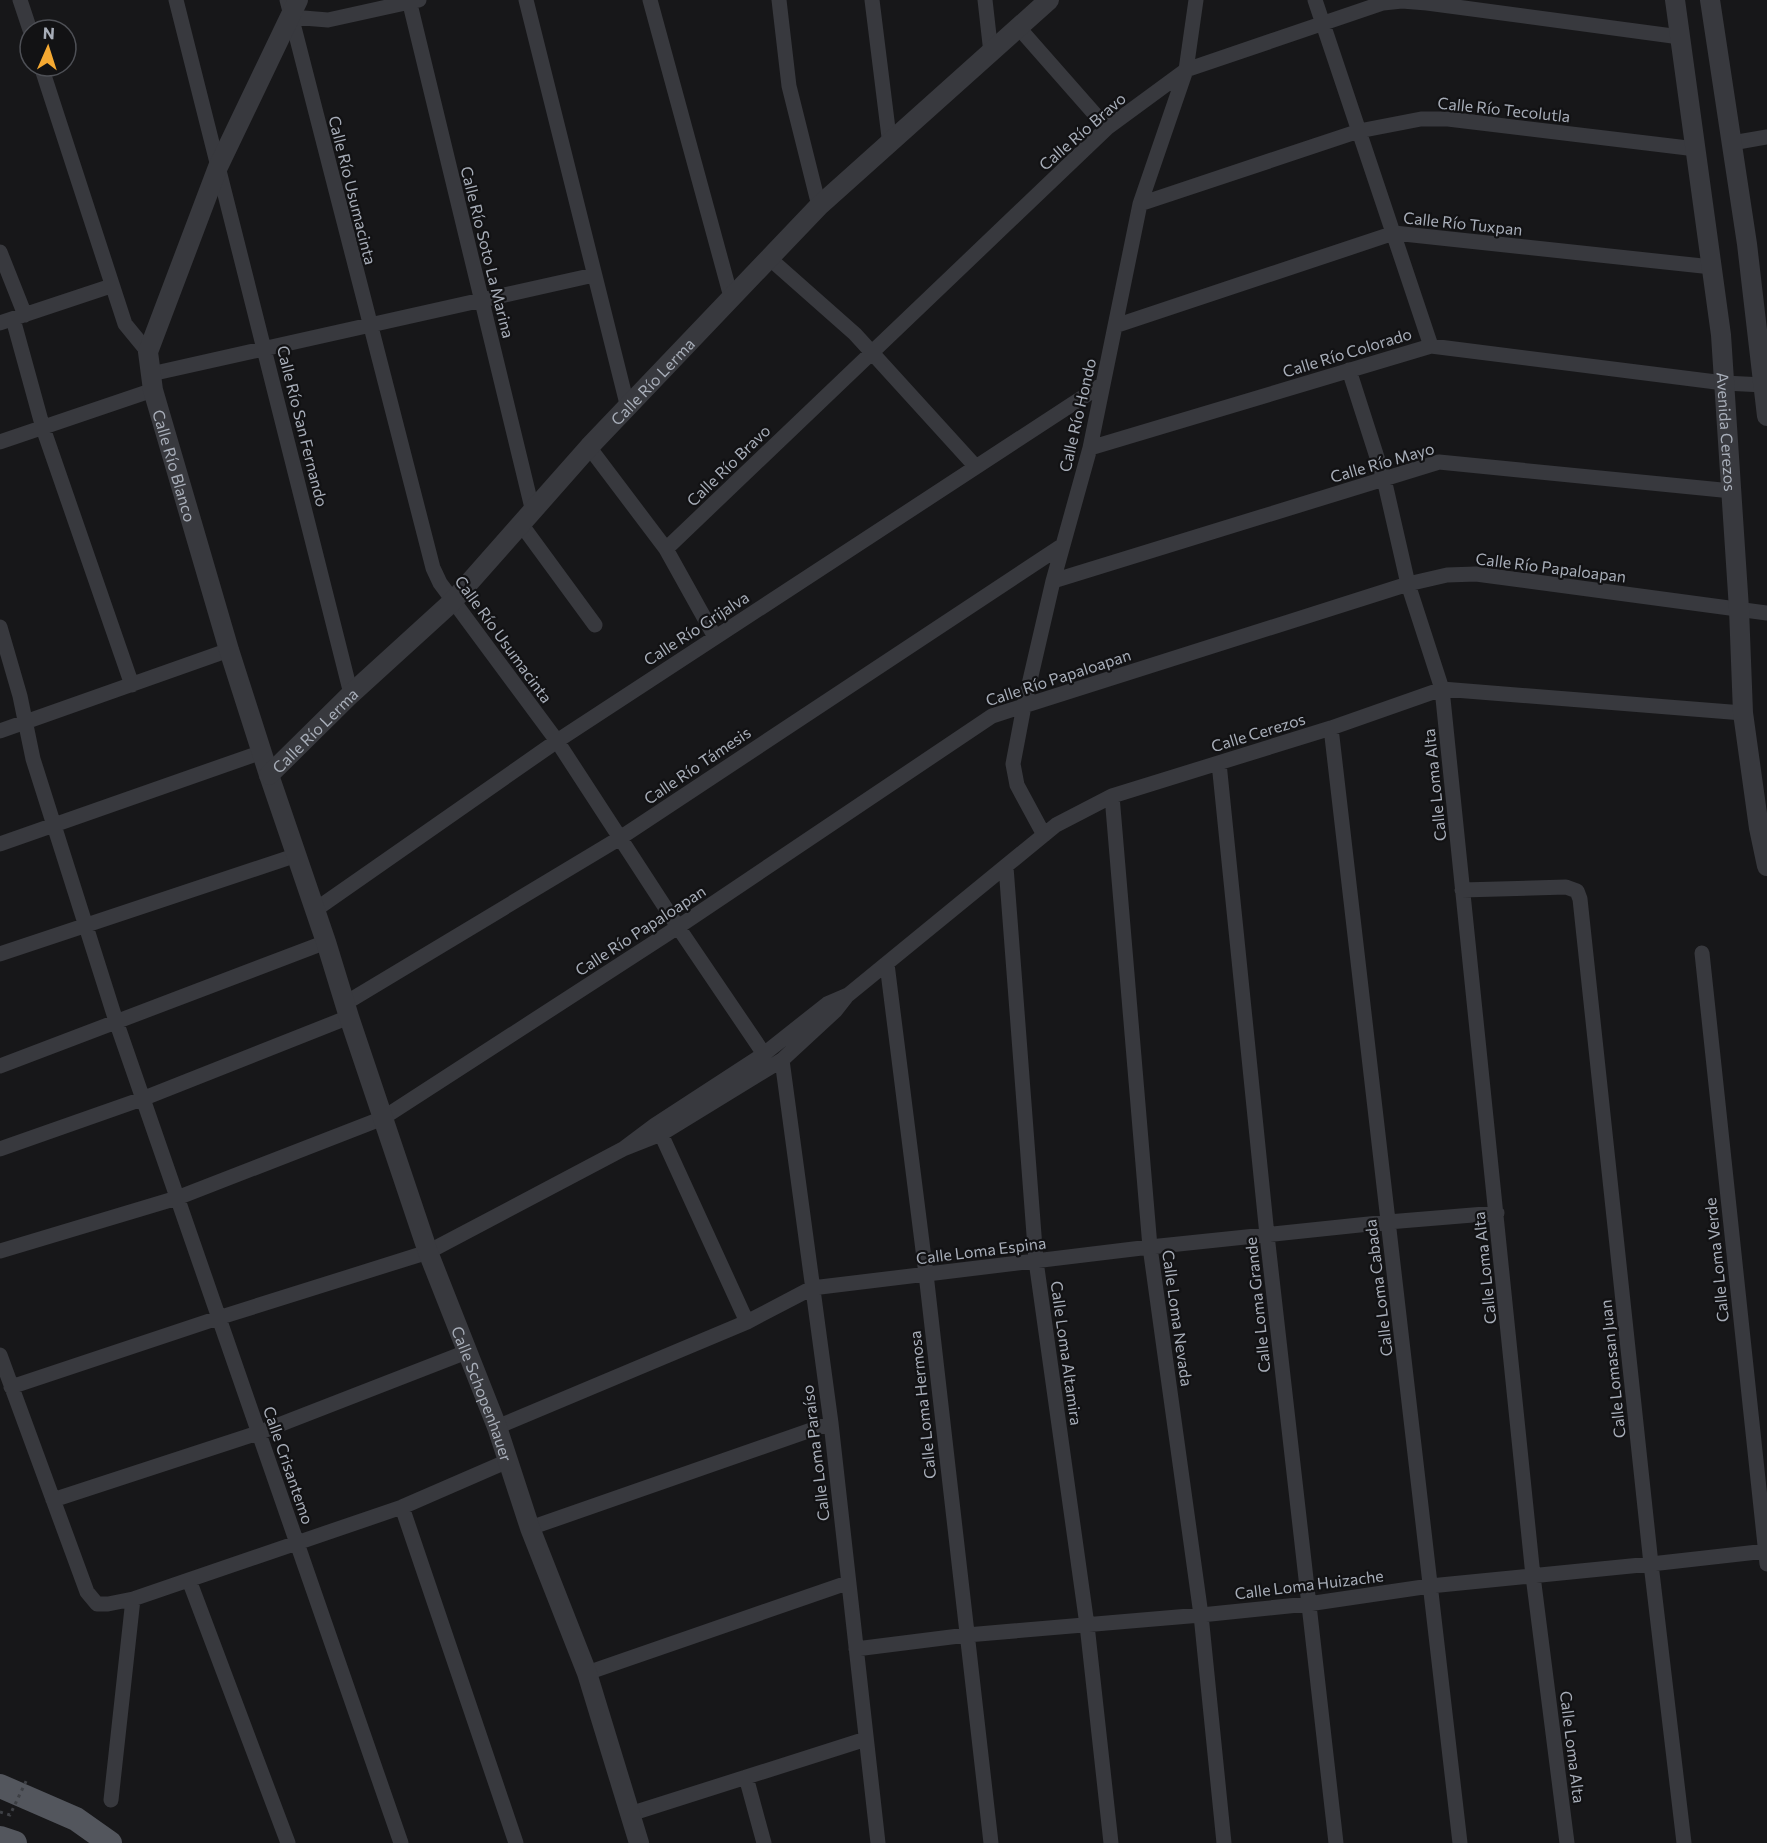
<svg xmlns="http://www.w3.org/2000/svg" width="1767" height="1843" font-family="Commissioner,sans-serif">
<rect width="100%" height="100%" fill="#171719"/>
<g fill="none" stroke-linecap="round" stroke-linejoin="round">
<path stroke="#38393e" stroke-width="15" d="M20,0l10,30
M176,0l175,694
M287,0l146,568 7,15 117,158 121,186 86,127
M409,0l124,512
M526,0l102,408
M650,0l81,297
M779,0l10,86 30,120
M872,0l18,145
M985,0l6,53
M1315,0l116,346
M291,17l37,3 91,-20
M1019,28l88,100
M41,66l84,258 23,28
M1732,143l35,-6
M1140,204l219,-73 62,-12h27l248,30
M0,252l25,63
M769,258l86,76 121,133
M13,319l30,109 89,257
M0,323l111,-37
M1115,326l279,-93 318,34
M1349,370l35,109 24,105 34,105 91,887 34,267
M151,374l443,-99
M0,442l153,-52
M589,447l77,102 49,88
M1090,448l341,-102 293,37 40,2
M521,524l74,101
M666,549l441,-421 79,-58 197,-67 19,-2 25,2 253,34
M1053,581l386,-119 293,29
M0,627l20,69 13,63 83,262 285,822
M1331,728l129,1115
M0,731l229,-81
M1219,763l48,472 69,608
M1112,796l38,451 51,368 23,228
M1044,835l-27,-50 -4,-21 11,-58 29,-125 37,-133 50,-244 46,-134 10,-70
M0,844l262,-92
M1006,867l30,394 51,364 24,218
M1462,890l104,-3 11,4 3,8 71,665 33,279
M315,910l242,-169 546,-357
M1702,953l65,611
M0,954l297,-99
M887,964l39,310 65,569
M344,1004l276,-166 443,-293
M782,1060l49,363 47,420
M0,1066l326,-124
M661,1134l86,188
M0,1149l142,-50 207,-82
M623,1149l32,-24 109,-71 63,-50 21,-9 208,-170 56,-29 219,-68 111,-39 301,24
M0,1251l177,-53 206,-80 295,-191 314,-211 416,-132 39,-9 29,-1 291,39
M0,1355l87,237 10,12h11l25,-5 269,-92 106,-46
M11,1387l207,-69 210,-66 195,-103 38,-15 121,-74 53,-49 11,-14
M497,1427l250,-105 65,-34 338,-41 238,-25 109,-9
M53,1500l205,-67 211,-82
M402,1507l114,336
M530,1528l301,-105
M189,1580l99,263
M856,1649l111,-14 234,-20 107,-11 122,-18 221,-22 116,-13
M587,1673l260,-90
M746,1777l18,66
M111,1800l22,-201
M630,1814l236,-75"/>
<g stroke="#38393e" stroke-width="20">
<path id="s1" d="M298,0l-80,167 -70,185 5,38 76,260 40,125 57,167 23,75 79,235 69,175 33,101 57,145 52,170"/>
<path id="s2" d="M1675,0l46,335 18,274 4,104 16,115 8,38"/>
<path d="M1710,0l37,244 20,172"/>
<path id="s3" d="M269,775l82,-81 101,-92 137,-155 230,-241 230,-206"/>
</g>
<path stroke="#53565d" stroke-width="24" d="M0,1786l76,33 34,24
M0,1838l15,5"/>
<path stroke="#3e4045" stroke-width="3" stroke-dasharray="3 4.5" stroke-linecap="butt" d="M0,1812l10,3 18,-38"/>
</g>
<g text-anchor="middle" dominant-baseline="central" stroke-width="4.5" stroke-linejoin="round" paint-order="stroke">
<g font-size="16" fill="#a8aeb9" stroke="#121214">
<text transform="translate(1504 109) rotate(6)">Calle Río Tecolutla</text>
<text transform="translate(1082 131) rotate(-41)">Calle Río Bravo</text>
<text transform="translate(353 190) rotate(76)">Calle Río Usumacinta</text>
<text transform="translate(1463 223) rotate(6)">Calle Río Tuxpan</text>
<text transform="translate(488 252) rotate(76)">Calle Río Soto La Marina</text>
<text transform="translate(1347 352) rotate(-17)">Calle Río Colorado</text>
<text stroke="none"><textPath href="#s3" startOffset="550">Calle Río Lerma</textPath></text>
<text transform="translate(1077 415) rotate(-77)">Calle Río Hondo</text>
<text transform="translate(303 426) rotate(76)">Calle Río San Fernando</text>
<text stroke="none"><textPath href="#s2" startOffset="435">Avenida Cerezos</textPath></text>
<text transform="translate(1382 462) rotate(-16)">Calle Río Mayo</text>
<text transform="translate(728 465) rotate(-44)">Calle Río Bravo</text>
<text stroke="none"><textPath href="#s1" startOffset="500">Calle Río Blanco</textPath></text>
<text transform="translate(1551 567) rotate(7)">Calle Río Papaloapan</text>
<text transform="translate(696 628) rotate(-33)">Calle Río Grijalva</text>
<text transform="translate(504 639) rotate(54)">Calle Río Usumacinta</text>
<text transform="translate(1058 677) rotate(-18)">Calle Río Papaloapan</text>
<text stroke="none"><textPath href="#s3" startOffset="64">Calle Río Lerma</textPath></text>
<text transform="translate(1258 732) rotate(-17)">Calle Cerezos</text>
<text transform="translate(697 765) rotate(-34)">Calle Río Támesis</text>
<text transform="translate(1434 785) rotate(-96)">Calle Loma Alta</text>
<text transform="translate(640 930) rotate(-33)">Calle Río Papaloapan</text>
<text transform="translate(981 1250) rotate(-7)">Calle Loma Espina</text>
<text transform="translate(1716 1260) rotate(-96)">Calle Loma Verde</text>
<text transform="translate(1484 1268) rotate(-96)">Calle Loma Alta</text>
<text transform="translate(1378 1288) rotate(-97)">Calle Loma Cabada</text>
<text transform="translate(1257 1305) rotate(-96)">Calle Loma Grande</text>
<text transform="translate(1178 1318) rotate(82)">Calle Loma Nevada</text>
<text transform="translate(1067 1353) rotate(82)">Calle Loma Altamira</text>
<text transform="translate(1612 1369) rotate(-96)">Calle Lomasan Juan</text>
<text stroke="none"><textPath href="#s1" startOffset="1478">Calle Schopenhauer</textPath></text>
<text transform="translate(922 1405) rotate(-96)">Calle Loma Hermosa</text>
<text transform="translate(815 1453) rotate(-97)">Calle Loma Paraíso</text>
<text transform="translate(289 1465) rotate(71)">Calle Crisantemo</text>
<text transform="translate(1309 1584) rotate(-7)">Calle Loma Huizache</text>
<text transform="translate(1573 1747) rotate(83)">Calle Loma Alta</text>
</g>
</g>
<g transform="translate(48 48) rotate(3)"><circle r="28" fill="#121214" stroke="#4e5056" stroke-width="1.5"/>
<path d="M0-4.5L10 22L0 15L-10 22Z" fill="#f5a932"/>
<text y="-9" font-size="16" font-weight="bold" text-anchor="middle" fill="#a8aeb9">N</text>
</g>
</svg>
